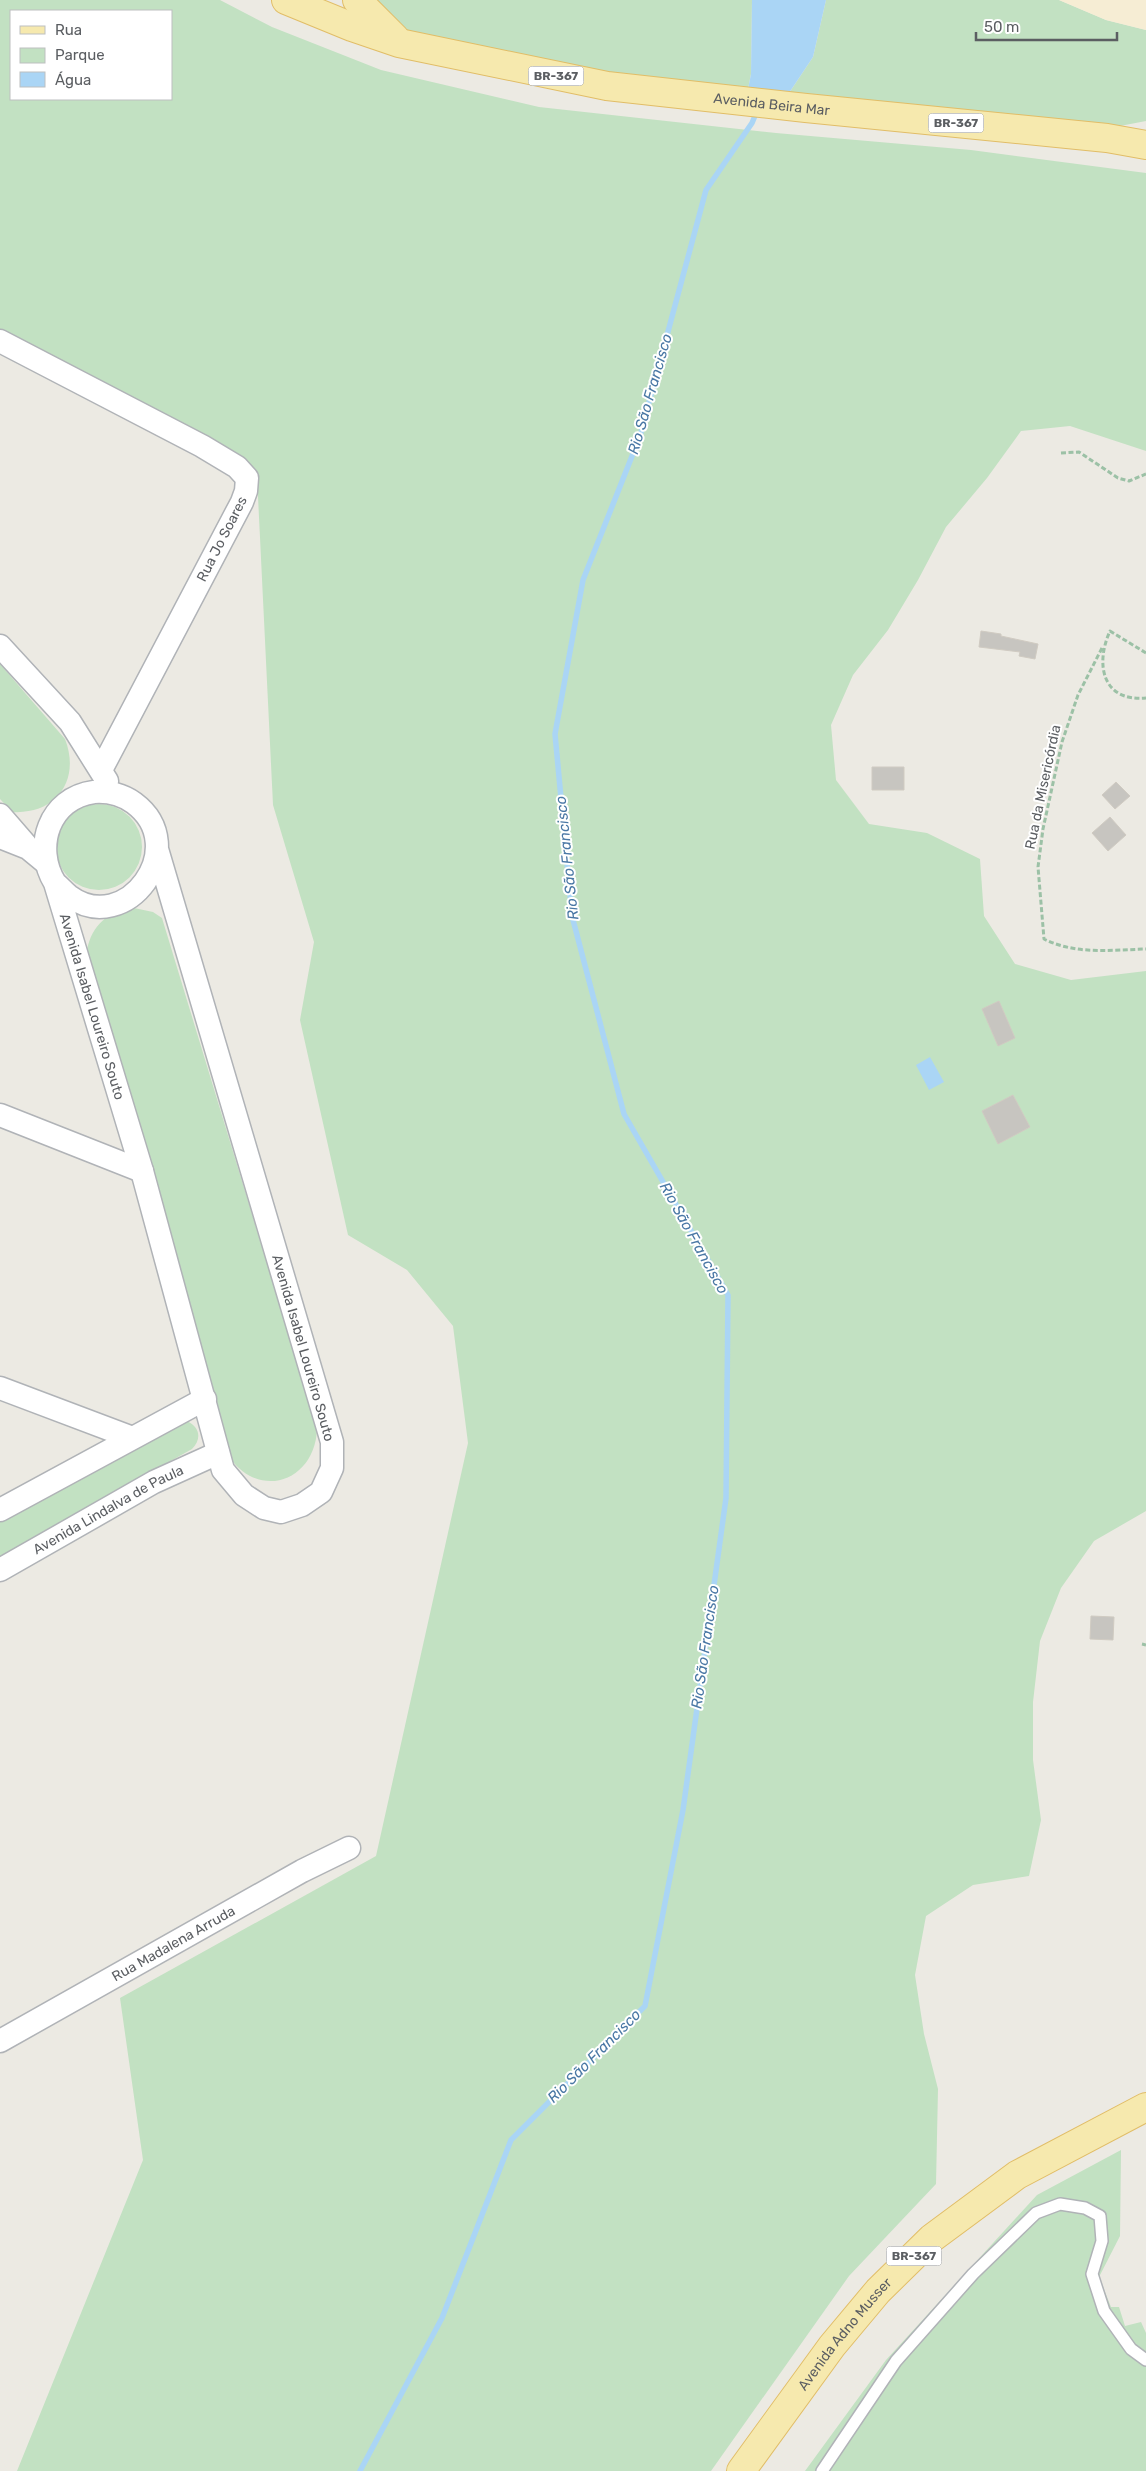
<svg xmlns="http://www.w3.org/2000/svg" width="1146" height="2471" font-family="Rubik,sans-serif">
<rect width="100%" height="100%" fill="#eceae3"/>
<path fill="#c2e1c2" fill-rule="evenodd" d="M0,0h220l52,27 109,43 158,37 237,26 195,17 175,23v278l-76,-25 -49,5 -34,47 -41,49 -28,53 -30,50 -35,45 -22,50 5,55 33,44 58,9 53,26 4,57 31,48 56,16 75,-9v540l-52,30 -33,47 -21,53 -7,61v58l8,60 -12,56 -56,9 -47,31 -11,59 9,59 14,55 -2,95 -87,92 -138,195h-694l126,-311 -23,-162 256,-142 92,-413 -15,-117 -46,-56 -59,-35 -48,-215 14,-78 -41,-137 -16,-329 -6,-11 -251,-134zM11,11h160v88h-160z
M365,0h387l-1,74 -4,20 -136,-13 -207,-41z
M826,0h233l47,20 40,10v91l-47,9 -310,-37 24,-36z
M0,664l65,75c16,41 -9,76 -53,73l-12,-13z
M56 847a43 43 0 1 1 86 0a43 43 0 1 1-86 0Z
M134,908l19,4 9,6 155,510c-1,52 -56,73 -87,30l-143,-508c5,-25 21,-39 47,-42z
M187,1421c13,6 15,18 5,28l-192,108v-36z
M1121,2150l-1,86 -21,41 12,30h8l6,19 16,-4 5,11v138h-341l81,-111 151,-165z"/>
<path fill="#f6edd4" d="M1059,0h87v30l-40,-10z"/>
<path fill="#aad5f5" d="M752,0h74l-13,57 -24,36 -42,1 4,-20z
M930,1057l14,25 -15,8 -13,-25z"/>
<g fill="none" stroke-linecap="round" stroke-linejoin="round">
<path stroke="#aad5f5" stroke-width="5.5" d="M360,2471l82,-153 69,-178 134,-134 38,-196 43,-312 2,-203 -104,-181 -52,-198 -17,-182 28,-154 57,-144 66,-246 46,-67 5,-12"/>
</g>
<path fill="#c7c5c0" stroke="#d0cbc2" d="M981,631l20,3v2l37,8 -3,15 -16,-3 1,-4 -41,-5z
M872,767h32v23h-32z
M1116,782l14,14 -15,13 -13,-14z
M1110,817l16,18 -18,16 -16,-18z
M999,1001l16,37 -17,8 -16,-37z
M1013,1095l17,32 -32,17 -16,-33z
M1091,1616l23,1 -1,23 -23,-1z"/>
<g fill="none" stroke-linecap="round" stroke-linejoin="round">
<defs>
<path id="service" d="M822,2471l74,-110 77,-87 63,-61 24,-9 25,4 15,8 2,25 -10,33 12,37 27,38 15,11"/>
<g id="minor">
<path d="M0,341l202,105 35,21 10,11 -1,13 -4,11 -141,268"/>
<path d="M0,646l70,76 37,59"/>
<path d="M0,815l26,30"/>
<path d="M0,837l28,11 17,14"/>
<path id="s1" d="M55,883c5,4 9,9 14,13 57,42 124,-49 65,-93 -11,-8 -26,-12 -40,-11 -45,6 -61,55 -39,91l87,288 81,299 21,25 20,13 17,4 21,-7 19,-13 11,-24v-26l-175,-593"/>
<path d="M0,1115l142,56"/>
<path d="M0,1388l130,49"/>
<path d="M0,1510l205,-111"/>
<path id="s2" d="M0,1570l154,-88 64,-29"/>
<path id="s3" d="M0,2041l302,-170 47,-23"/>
</g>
<g id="primary">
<path id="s4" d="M286,0l66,27 47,16 208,43 199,22 301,30 39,7"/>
<path d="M357,0l38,38"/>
<path id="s5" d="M741,2471l91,-125 46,-55 54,-53 85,-63 129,-68"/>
</g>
</defs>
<use href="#service" stroke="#b0b3b7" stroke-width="14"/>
<use href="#minor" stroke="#b0b3b7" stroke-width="25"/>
<use href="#primary" stroke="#e1bd67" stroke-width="30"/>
<path stroke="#9cc1a6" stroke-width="3" stroke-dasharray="5 2.5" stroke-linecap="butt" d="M1061,453l18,-1 39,26 11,3 17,-7
M1102,648l-24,47 -16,47 -19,87 -5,38 6,72c32,16 67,11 102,10
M1146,653l-36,-22c-15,33 -8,71 36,67
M1142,1644l4,1"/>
<use href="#service" stroke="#fff" stroke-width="11"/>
<use href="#minor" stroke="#fff" stroke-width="22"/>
<use href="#primary" stroke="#f6e9ae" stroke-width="28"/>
</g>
<g text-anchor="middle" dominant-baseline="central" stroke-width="4" stroke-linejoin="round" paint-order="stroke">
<g fill="#fff" stroke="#8c8e91" stroke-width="1">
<rect x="528.5" y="66.5" width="55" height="19" rx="4"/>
<rect x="928.5" y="113.5" width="55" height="19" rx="4"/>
<rect x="886.5" y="2246.5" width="55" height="19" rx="4"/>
</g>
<g font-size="12" font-weight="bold" fill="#5b5e62">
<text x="556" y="76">BR-367</text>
<text x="956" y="123">BR-367</text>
<text x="914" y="2256">BR-367</text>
</g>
<g font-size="14" fill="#5b5e62" stroke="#fff">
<text stroke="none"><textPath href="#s4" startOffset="499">Avenida Beira Mar</textPath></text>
<text transform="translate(222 539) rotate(-63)">Rua Jo Soares</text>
<text transform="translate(1043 787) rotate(-78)">Rua da Misericórdia</text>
<text stroke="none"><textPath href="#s1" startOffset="484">Avenida Isabel Loureiro Souto</textPath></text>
<text transform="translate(303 1348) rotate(74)">Avenida Isabel Loureiro Souto</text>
<text stroke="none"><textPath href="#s2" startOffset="124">Avenida Lindalva de Paula</textPath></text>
<text stroke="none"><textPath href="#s3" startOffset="199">Rua Madalena Arruda</textPath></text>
<text stroke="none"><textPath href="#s5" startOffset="172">Avenida Adno Musser</textPath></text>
</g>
<g font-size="15" font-style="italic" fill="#4a78a5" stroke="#fff">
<text transform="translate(650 394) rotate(-74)">Rio São Francisco</text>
<text transform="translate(567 858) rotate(-96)">Rio São Francisco</text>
<text transform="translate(694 1238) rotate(61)">Rio São Francisco</text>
<text transform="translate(705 1647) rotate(-82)">Rio São Francisco</text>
<text transform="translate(594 2056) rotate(-45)">Rio São Francisco</text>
</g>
</g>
<rect x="10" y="10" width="162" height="90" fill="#ffffff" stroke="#bdbfc0"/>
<rect x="20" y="26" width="25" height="8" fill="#f6e9ae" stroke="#bdbfc0"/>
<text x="55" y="35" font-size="15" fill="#5b5e62">Rua</text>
<rect x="20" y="48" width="25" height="15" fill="#c2e1c2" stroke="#bdbfc0"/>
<text x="55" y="60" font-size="15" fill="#5b5e62">Parque</text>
<rect x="20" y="72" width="25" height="15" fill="#aad5f5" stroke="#bdbfc0"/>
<text x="55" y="85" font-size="15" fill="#5b5e62">Água</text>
<path d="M976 32v8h141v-8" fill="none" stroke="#5b5e62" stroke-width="2.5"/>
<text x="984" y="32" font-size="15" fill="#5b5e62" stroke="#ffffff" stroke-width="4" paint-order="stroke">50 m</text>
</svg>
